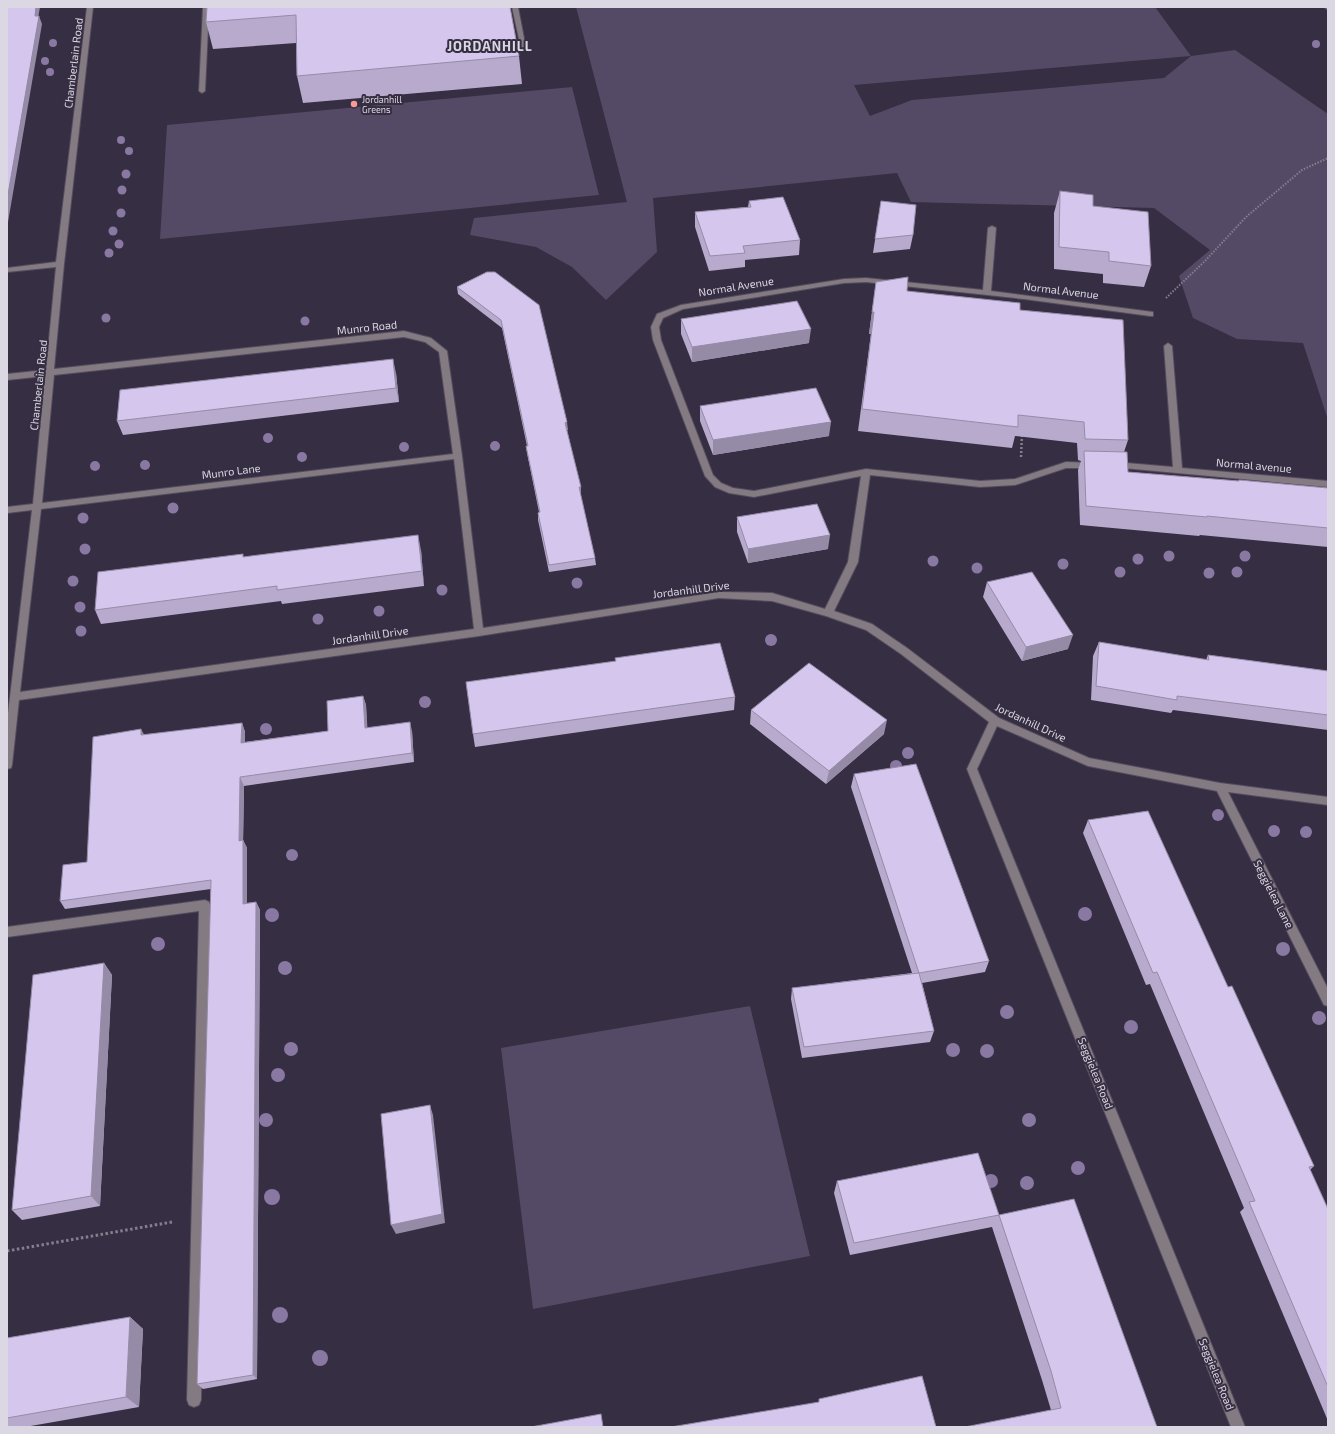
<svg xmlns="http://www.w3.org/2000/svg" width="1335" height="1434" font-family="'Exo 2',sans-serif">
<rect width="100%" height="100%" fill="#362e42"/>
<path fill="#544a65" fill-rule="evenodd" d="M576,7h579l36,49 44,-6 93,64v306l-25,-77 -66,-4 -44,-21 -14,-42 31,-26 -56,-42 -243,-6 -14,-29 -244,25 4,54 -51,48 -34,-33 -36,-20 -66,-12 4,-17 153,-16zM1191,56l-27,22 -252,22 -42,16 -16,-31z
M572,87l27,108 -439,44 7,-114z
M750,1006l60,250 -277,53 -32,-261z"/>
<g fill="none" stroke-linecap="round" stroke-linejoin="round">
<defs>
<path id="minor" d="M87,7h6l-29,257 -10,105 350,-38 27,7 16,13 15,105 21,172 236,-36 53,1 53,16 23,-47 13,-86 -107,21 -25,-4 -14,-6 -10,-11 -52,-136 -2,-13 6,-13 24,-9 163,-26 22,-1 117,12 5,-62 4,-2 4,2 -5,63 162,21v4h-3l-126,-17 -158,-17 -22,1 -161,26 -20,9 -4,9 2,13 52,135 8,8 12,5 21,3 112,-22 114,12 35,-2 51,-17 30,1 1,2 -4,3h-27l-51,17 -35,2 -110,-12 -12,87 -24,49 38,13 35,24 92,70 90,40 131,25 108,14v8l-100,-13 100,197v17l-4,-1 -107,-214 -129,-25 -91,-40 -20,43 268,658h-14l-264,-658 22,-47 -88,-68 -35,-24 -40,-14 -54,-15 -53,-3 -240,38 -460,64 -7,65 -1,3 -4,1v-47l25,-212 -25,3v-6l26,-3 12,-128 -38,4v-6l39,-4 10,-103 -49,5v-4l49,-6zM404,337l21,5 14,10 14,102 -411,49 12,-128zM454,459l20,170 -454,63 21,-183z
M203,7h6l-4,84 -3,2 -3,-2z
M512,7h6l8,42 -5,-1z
M1324,7h4v3z
M1168,343l4,3 10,122 146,13v6l-216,-20 -1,-2 4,-3 58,5 -9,-121z
M205,900l4,2 1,3 -9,495 -2,5 -5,2 -5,-2 -2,-5 12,-489 -192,26v-10z"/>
</defs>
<use href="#minor" stroke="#544c5f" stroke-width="2"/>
<path stroke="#847e8e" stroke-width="2" stroke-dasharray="1.5 1.5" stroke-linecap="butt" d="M1166,298l39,-37 41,-44 56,-47 26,-12"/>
<path stroke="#847e8e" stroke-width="2.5" stroke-dasharray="2 2" stroke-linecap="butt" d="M1021,457l1,-23"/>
<path stroke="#847e8e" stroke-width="3" stroke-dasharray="2.5 2.5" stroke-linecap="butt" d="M7,1251l165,-29"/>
<use href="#minor" fill="#847a81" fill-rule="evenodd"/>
</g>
<g fill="#8978a2">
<circle cx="53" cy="43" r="4"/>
<circle cx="1316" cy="44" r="4"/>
<circle cx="45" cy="61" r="4"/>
<circle cx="50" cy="72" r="4"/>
<circle cx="121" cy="140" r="4"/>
<circle cx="129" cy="151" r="4"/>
<circle cx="126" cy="174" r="4.5"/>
<circle cx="122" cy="190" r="4.5"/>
<circle cx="121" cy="213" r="4.5"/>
<circle cx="113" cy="231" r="4.5"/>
<circle cx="119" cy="244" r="4.5"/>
<circle cx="109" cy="253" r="4.5"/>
<circle cx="106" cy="318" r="4.5"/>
<circle cx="305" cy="321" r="4.5"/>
<circle cx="268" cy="438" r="5"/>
<circle cx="495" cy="446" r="5"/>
<circle cx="404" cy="447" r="5"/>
<circle cx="302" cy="457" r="5"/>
<circle cx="145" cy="465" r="5"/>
<circle cx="95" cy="466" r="5"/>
<circle cx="173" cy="508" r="5.5"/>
<circle cx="83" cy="518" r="5.5"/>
<circle cx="85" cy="549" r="5.5"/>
<circle cx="1169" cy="556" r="5.5"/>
<circle cx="1245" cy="556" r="5.5"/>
<circle cx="1138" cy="559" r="5.5"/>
<circle cx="933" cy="561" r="5.5"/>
<circle cx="1063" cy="564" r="5.5"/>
<circle cx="977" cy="568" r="5.5"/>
<circle cx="1120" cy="572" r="5.5"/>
<circle cx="1237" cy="572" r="5.5"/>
<circle cx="1209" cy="573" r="5.5"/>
<circle cx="73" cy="581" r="5.5"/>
<circle cx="577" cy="583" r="5.5"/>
<circle cx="442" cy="590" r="5.5"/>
<circle cx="80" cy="607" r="5.5"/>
<circle cx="379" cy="611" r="5.5"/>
<circle cx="318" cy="619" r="5.5"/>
<circle cx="81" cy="631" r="5.5"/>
<circle cx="771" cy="640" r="6"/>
<circle cx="425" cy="702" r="6"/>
<circle cx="266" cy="729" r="6"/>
<circle cx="908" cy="753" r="6"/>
<circle cx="896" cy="766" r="6"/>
<circle cx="1218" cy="815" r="6"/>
<circle cx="1274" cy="831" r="6"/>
<circle cx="1306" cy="832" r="6"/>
<circle cx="292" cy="855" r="6"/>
<circle cx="1085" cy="914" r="7"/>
<circle cx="272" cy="915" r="7"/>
<circle cx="158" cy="944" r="7"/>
<circle cx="1283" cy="949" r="7"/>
<circle cx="285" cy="968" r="7"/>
<circle cx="1007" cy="1012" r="7"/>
<circle cx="1319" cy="1018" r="7"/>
<circle cx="1131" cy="1027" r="7"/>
<circle cx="291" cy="1049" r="7"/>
<circle cx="953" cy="1050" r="7"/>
<circle cx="987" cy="1051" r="7"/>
<circle cx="278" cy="1075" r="7"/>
<circle cx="266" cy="1120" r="7"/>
<circle cx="1029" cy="1120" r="7"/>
<circle cx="1078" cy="1168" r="7"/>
<circle cx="991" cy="1181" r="7"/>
<circle cx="1027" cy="1183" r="7"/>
<circle cx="272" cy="1197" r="8"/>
<circle cx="280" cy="1315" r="8"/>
<circle cx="320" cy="1358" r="8"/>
</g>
<path fill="#b7aacd" d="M207,7h303l9,49 3,28 -219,19 -6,-27 -1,-33 -83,6 -7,-27z
M1060,191l33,15 58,60 -7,21 -41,-4v-9l-49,-5v-56z
M749,201l51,39 -1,15 -54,5v7l-36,4 -14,-44v-15l53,-5z
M881,201l32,34 -3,14 -37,4z
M487,272l81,158h-1l14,64h-1l15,64 1,7 -47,7 -11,-52v-7l1,-1 -12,-59 -1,-7h1l-25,-118 -44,-34 -1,-7z
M876,282l31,9 113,19 108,130 -4,12 4,20 110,9 1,-1 89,8v59l-128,-12 -1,1 -119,-11 -2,-55 3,-9 -3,-1 -1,-17 -62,-7 -3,12 -154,-17 13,-97h-2z
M681,319l128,24 -117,19 -11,-28z
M396,373l3,29 -276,33 -6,-14z
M700,406l129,30 -116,19 -13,-34z
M737,517l91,32 -80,14 -11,-31z
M421,550l3,36 -142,18 -1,-3 -180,23 -6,-14 149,-53z
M987,582l81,67 -46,12 -39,-64z
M1099,642l107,18 2,-5 120,16v59l-155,-20 -2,3 -80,-13 2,-44z
M615,658l120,39 -1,13 -259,37 -2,-13 143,-73z
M363,696l3,9 1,23 45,3 2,31 -170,24 -1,54 4,8v55l9,-1 4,8 -3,469 -54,10 -6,-5 14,-495 -146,20 -5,-8 27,-39 57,-127 98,-12 3,9v10l83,-11z
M751,710l133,24 -58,50 -76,-60z
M854,774l135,187 -4,11 -63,11 12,48 -4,11 -128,16 -11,-59 1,-11 120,-15 -61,-186z
M1088,820l140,167 86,179 -4,4 18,39v212l-88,-209 4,-4 -94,-224 -4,1 -63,-152z
M104,963l8,12 -12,231 -78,14 -10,-10z
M837,1181l162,34 158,212 -106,-17 -9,-30 -50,-153 -142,28 -16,-62z
M130,1317l13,12 -4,78 -114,20h-18v-89z"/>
<path fill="#958ba7" d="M36,7h4l-3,17 -2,-8z
M39,16l3,8 -35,204v-28z
M872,312h2l-3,22h-2z
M811,329l-2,14 -117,19v-15z
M393,359l3,14 3,29 -3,-14z
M567,422l1,8h-2l-1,-7z
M831,422l-2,14 -116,19v-15z
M579,487h2v7l-2,1z
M418,535l3,15 3,36 -2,-15z
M830,535l-2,14 -80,14v-14z
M1073,635l-5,14 -46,12 4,-14z
M363,696l3,9 2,32 -3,-9z
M887,720l-3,14 -58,50 3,-13z
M410,722l2,9 2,31 -2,-9z
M242,723l3,9v20l-4,-9z
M141,729l5,9 -5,-3z
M240,777l4,9 -1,63 -4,-8z
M243,840l4,8v64l-4,-8z
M256,902l4,8 -3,469 -4,-4z
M104,963l8,12 -12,231 -9,-10z
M430,1105l3,10 12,108 -49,11 -5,-9z
M130,1317l13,12 -4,78 -13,-10z"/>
<path fill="#d5c6ee" stroke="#958ba7" d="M7,7h29l-1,9h4l-32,184z
M207,7h303l9,49 -222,20 -1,-61 -90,7z
M1060,191l33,4v11l55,6 3,54 -42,-5v-9l-50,-5z
M783,197l17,43 -57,6 2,7 -35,3 -15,-44 56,-5 -2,-6z
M881,201l35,4 -3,30 -38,4z
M487,272h8l44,33 28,117 -2,1 16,64h-2l16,71 -46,7 -11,-52 2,-1 -14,-66h2l-27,-126 -44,-33z
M908,277l-1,14 113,12v7l103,10 5,120 -43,-1 -1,-17 -66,-7v12l-156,-18 12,-97h-2l4,-30z
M797,301l14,28 -119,18 -11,-28z
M393,359l3,29 -279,33 3,-31z
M816,388l15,34 -118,18 -13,-34z
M1084,451l43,1 1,20 111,9v-1l89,8v40l-121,-12v1l-121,-11z
M817,504l13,31 -82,14 -11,-32z
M418,535l4,36 -145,19v-4l-182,24 3,-38 145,-18v3z
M1032,572l41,63 -47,12 -39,-65z
M1099,642l110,18 -1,-5 120,16v44l-151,-19v4l-81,-14z
M720,643l15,54 -262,37 -7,-52 150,-21 -1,-3z
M809,663l78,57 -58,51 -78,-61z
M363,696l2,32 45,-6 2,31 -172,24 -1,64 4,-1v64l13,-2 -3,473 -56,9 14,-504 -151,21 3,-36 24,-3 6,-125 48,-8v6l101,-12 -1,20 87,-12 -1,-30z
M916,764l73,197 -70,12 -65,-199z
M1148,811l80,176 4,-1 82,180 -5,1 19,42v178l-79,-185 6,-1 -98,-229 -4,1 -65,-153z
M104,963l-13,233 -79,14 21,-235z
M919,973l15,58 -130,16 -12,-59z
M430,1105l12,109 -51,11 -10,-111z
M978,1153l21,62 -145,28 -17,-62z
M1074,1199l83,228h-192l96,-19 -10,-37 -52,-156z
M130,1317l-4,80 -119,21v-80z
M922,1376l14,51h-265l148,-25v-3z
M601,1414l2,13h-72z"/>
<circle fill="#f59b98" stroke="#362e42" stroke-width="1.5" cx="354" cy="104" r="4"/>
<g text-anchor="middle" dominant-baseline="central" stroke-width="4" stroke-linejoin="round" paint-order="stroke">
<g font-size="9" fill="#dbd7e3" stroke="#362e42" text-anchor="start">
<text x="362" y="99">Jordanhill<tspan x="362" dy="10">Greens</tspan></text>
</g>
<g font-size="11" fill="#dbd7e3" stroke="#362e42">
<text transform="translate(73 63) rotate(-83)">Chamberlain Road</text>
<text transform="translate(736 286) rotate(-9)">Normal Avenue</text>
<text transform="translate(1061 290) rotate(7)">Normal Avenue</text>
<text transform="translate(367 327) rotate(-6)">Munro Road</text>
<text transform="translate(38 385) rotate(-84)">Chamberlain Road</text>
<text transform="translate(1254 465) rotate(5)">Normal avenue</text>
<text transform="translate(231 471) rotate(-7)">Munro Lane</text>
<text transform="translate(691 589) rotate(-7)">Jordanhill Drive</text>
<text transform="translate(370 635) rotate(-8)">Jordanhill Drive</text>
<text transform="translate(1031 722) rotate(25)">Jordanhill Drive</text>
<text transform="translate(1274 894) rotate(63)">Seggielea Lane</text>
<text transform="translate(1096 1073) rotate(68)">Seggielea Road</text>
<text transform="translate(1217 1374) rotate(68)">Seggielea Road</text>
</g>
<g font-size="13" font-weight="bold" letter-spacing="1" fill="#dbd7e3" stroke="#362e42">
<text x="490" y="46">JORDANHILL</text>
</g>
</g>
<rect width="1335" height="1434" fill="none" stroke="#dbd7e3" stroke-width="16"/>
</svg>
